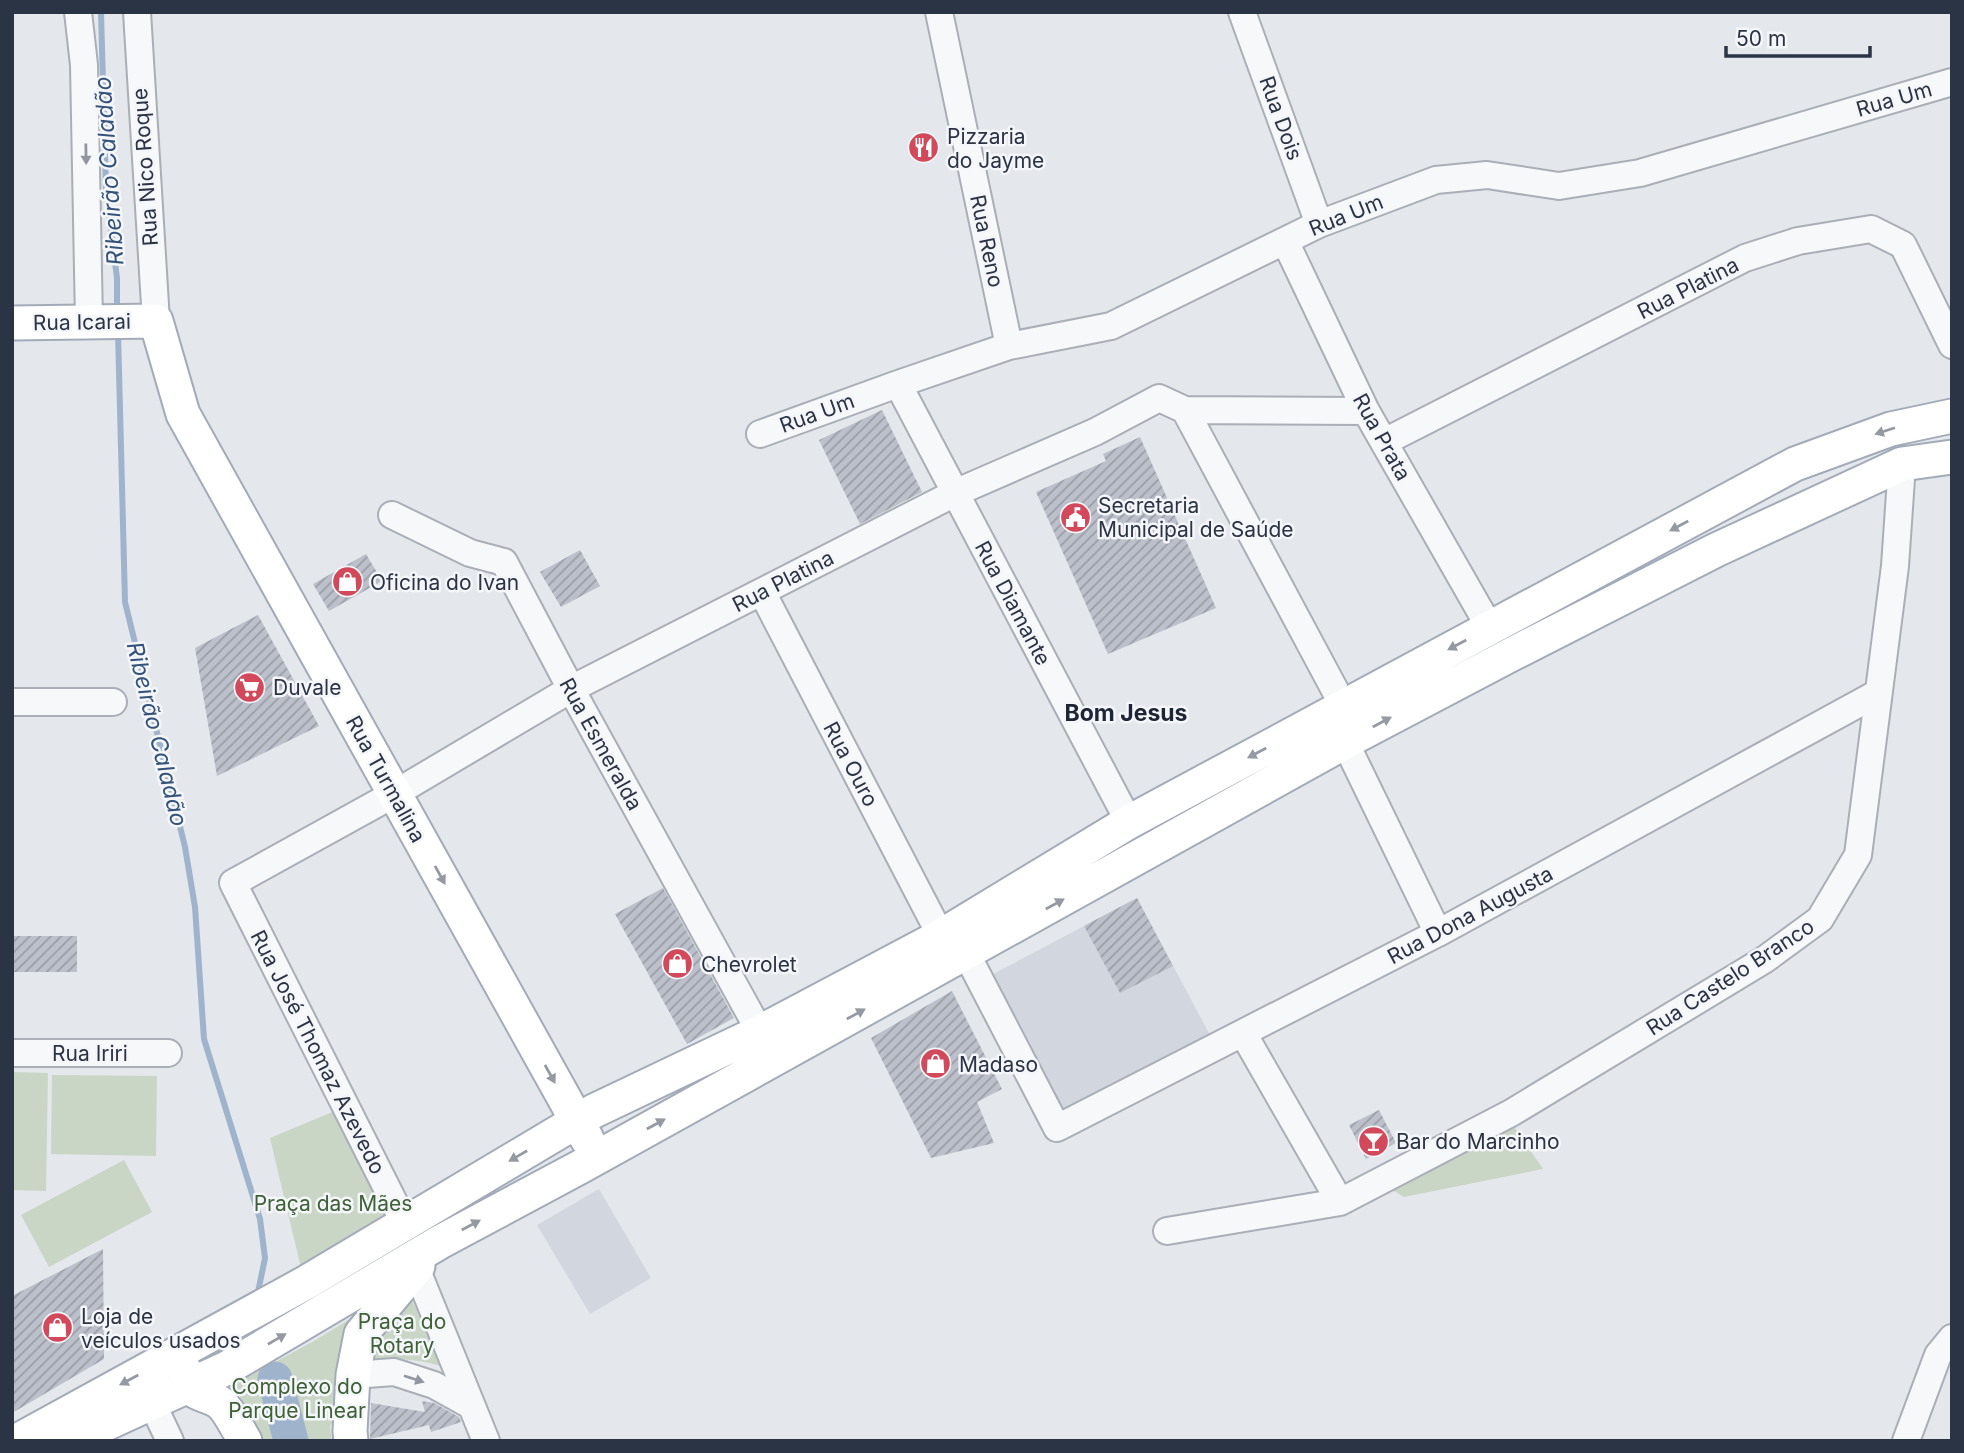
<svg xmlns="http://www.w3.org/2000/svg" width="1964" height="1453" font-family="Inter,sans-serif">
<defs>
<pattern id="building-hatch" width="6" height="6" patternUnits="userSpaceOnUse" patternTransform="scale(1.75)"><rect width="6" height="6" fill="#bbc0ca"/><path d="M-1 1l2-2M0 6l6-6M5 7l2-2" fill="none" stroke="#989da6"/></pattern>
</defs>
<rect width="100%" height="100%" fill="#e4e7ec"/>
<path fill="#d2d6de" d="M1137,898l74,139 -157,83 -74,-139z
M599,1189l52,89 -61,36 -53,-89z"/>
<path fill="#c9d6c5" d="M12,1072l36,1 -2,118 -34,-1z
M52,1075l105,1 -1,80 -105,-2z
M337,1110l46,89 1,15 -4,10 -78,48 -32,-134z
M1511,1122l32,47 -139,28 -20,-12z
M124,1160l28,52 -103,55 -28,-52z
M387,1296l-40,87 -17,44 2,14h-79l-41,-45 102,-55z
M398,1302h15l31,65c-29,-9 -54,-10 -84,-4z"/>
<g fill="none" stroke-linecap="round" stroke-linejoin="round">
<path stroke="#9fb4cc" stroke-width="6" d="M101,12l5,178 11,88v33
M118,332l7,270 60,245 10,60 9,132 56,180 5,39 -8,39
M268,1355l7,24"/>
<path stroke="#9fb4cc" stroke-width="35" d="M275,1379l16,62"/>
</g>
<path fill="url(#building-hatch)" d="M882,410l40,82 -62,32 -41,-84z
M1140,437l76,171 -108,46 -72,-162 70,-31 -3,-7z
M580,550l20,36 -39,21 -21,-35z
M366,554l16,27 -53,30 -16,-27z
M258,615l61,111 -102,50 -22,-128z
M663,888l71,130 -47,26 -72,-130z
M1137,898l36,68 -53,27 -36,-67z
M12,936h65v36h-65z
M952,991l50,98 -25,13 17,41 -63,15 -60,-120z
M1379,1110l17,33 -30,16 -17,-34z
M103,1249l1,110 -92,54v-117z
M422,1401l12,2 25,14 2,5 -30,10 -2,-7 -59,14 1,-36 54,9z"/>
<g fill="none" stroke-linecap="round" stroke-linejoin="round">
<defs>
<path id="minor" d="M78,12l6,53 5,256
M137,12l19,309
M939,12l70,334
M1242,12l77,212
M1285,241l81,170 124,217
M898,384l231,438
M1185,410l159,297
M760,434l138,-50 111,-38 102,-20 208,-102 117,-44 51,-5 72,11 81,-13 312,-91
M1384,442l361,-184 53,-17 73,-12 32,16 49,100
M392,515l78,38 34,9 67,127 189,343
M762,592l179,344
M12,702h101
M1345,742l93,191
M966,953l91,175 381,-195 440,-240
M1243,1033l97,169
M12,1053h156
M404,1222l-171,-339 161,-89 177,-105 384,-196 140,-61 64,-34 26,12 181,1
M1167,1231l173,-29 171,-89 253,-153 56,-41 38,-64 37,-289 7,-102
M401,1271l15,-3 70,173
M353,1375l41,-3 40,13 36,20
M152,1403l18,38
M1906,1441l32,-86 14,-17"/>
<path id="major" d="M12,323l144,-2 27,93 404,725
M185,1371c2,27 22,21 35,32 8,6 19,28 25,38
M17,1441l290,-159 287,-171 166,-79 181,-96 188,-114 666,-358 96,-35 61,-13
M69,1441l158,-73 213,-126 140,-75 765,-425 169,-89 202,-103 186,-86 50,-7
M351,1441l-1,-10 3,-56 8,-41 57,-68"/>
</defs>
<use href="#minor" stroke="#a9aeb7" stroke-width="30"/>
<use href="#major" stroke="#a3abb8" stroke-width="37"/>
<use href="#minor" stroke="#f7f8fa" stroke-width="26"/>
<use href="#major" stroke="#fff" stroke-width="33"/>
</g>
<defs><path id="oneway-solid" d="M-6-.8H1V-3.2L6.5 0L1 3.2V.8H-6Z" transform="scale(1.75)"/></defs>
<g fill="#9196a0">
<use href="#oneway-solid" transform="translate(86 154) rotate(89)"/>
<use href="#oneway-solid" transform="translate(414 1379) rotate(18)"/>
</g>
<g fill="#959aa2">
<use href="#oneway-solid" transform="translate(1885 431) rotate(162)"/>
<use href="#oneway-solid" transform="translate(1679 526) rotate(152)"/>
<use href="#oneway-solid" transform="translate(1457 645) rotate(152)"/>
<use href="#oneway-solid" transform="translate(1382 722) rotate(-28)"/>
<use href="#oneway-solid" transform="translate(1257 753) rotate(152)"/>
<use href="#oneway-solid" transform="translate(440 875) rotate(61)"/>
<use href="#oneway-solid" transform="translate(1055 904) rotate(-29)"/>
<use href="#oneway-solid" transform="translate(856 1014) rotate(-29)"/>
<use href="#oneway-solid" transform="translate(550 1074) rotate(61)"/>
<use href="#oneway-solid" transform="translate(656 1124) rotate(-29)"/>
<use href="#oneway-solid" transform="translate(518 1156) rotate(150)"/>
<use href="#oneway-solid" transform="translate(471 1225) rotate(-28)"/>
<use href="#oneway-solid" transform="translate(277 1339) rotate(-30)"/>
<use href="#oneway-solid" transform="translate(129 1380) rotate(152)"/>
</g>
<defs>
<symbol id="restaurant-disc" viewBox="-11 -11 22 22"><circle r="9.5" fill="#d1495b" stroke="#f4f6f9"/><path d="M-5-6h1v4h1v-4h1v4h1v-4h1v5L-1.5 .5V6h-2V.5L-5-1ZM5-6V6H3V1.5H1.5Q1.5-4 5-6Z" fill="#fff"/></symbol>
<symbol id="civic-disc" viewBox="-11 -11 22 22"><circle r="9.5" fill="#d1495b" stroke="#f4f6f9"/><path d="M-.6-6.5H3V-4.5H.6V-3L4-1V1h2V6H-6V1h2V-1L-.6-3ZM-1.2 2.5V6h2.4V2.5Z" fill="#fff"/></symbol>
<symbol id="shop-disc" viewBox="-11 -11 22 22"><circle r="9.5" fill="#d1495b" stroke="#f4f6f9"/><path d="M-5-2.5h2.3a2.7 3.5 0 0 1 5.4 0H5L5.5 6h-11ZM-1.5-2.5h3a1.5 2.3 0 0 0-3 0Z" fill="#fff"/></symbol>
<symbol id="supermarket-disc" viewBox="-11 -11 22 22"><circle r="9.5" fill="#d1495b" stroke="#f4f6f9"/><path d="M-6-5.5h2.5l.6 2H6L4.5 2H-2.5L-4.4-4H-6ZM-1.5 3.2a1.3 1.3 0 1 0 .1 0ZM3 3.2a1.3 1.3 0 1 0 .1 0Z" fill="#fff"/></symbol>
<symbol id="bar-disc" viewBox="-11 -11 22 22"><circle r="9.5" fill="#d1495b" stroke="#f4f6f9"/><path d="M-6-5H6L.8 .8V4.5H3.5V6h-7V4.5H-.8V.8Z" fill="#fff"/></symbol>
</defs>
<g fill-rule="evenodd">
<use href="#restaurant-disc" x="906" y="130" width="35" height="35"/>
<use href="#civic-disc" x="1058" y="500" width="35" height="35"/>
<use href="#shop-disc" x="330" y="564" width="35" height="35"/>
<use href="#supermarket-disc" x="232" y="670" width="35" height="35"/>
<use href="#shop-disc" x="660" y="946" width="35" height="35"/>
<use href="#shop-disc" x="918" y="1046" width="35" height="35"/>
<use href="#bar-disc" x="1356" y="1124" width="35" height="35"/>
<use href="#shop-disc" x="40" y="1310" width="35" height="35"/>
</g>
<g text-anchor="middle" dominant-baseline="central" stroke-width="5" stroke-linejoin="round" paint-order="stroke">
<g font-size="21" fill="#2b3445" stroke="#f4f6f9">
<text transform="translate(1894 99) rotate(-16)">Rua Um</text>
<text transform="translate(1281 118) rotate(70)">Rua Dois</text>
<text transform="translate(145 167) rotate(-94)">Rua Nico Roque</text>
<text transform="translate(1346 215) rotate(-22)">Rua Um</text>
<text transform="translate(987 241) rotate(78)">Rua Reno</text>
<text transform="translate(1688 288) rotate(-27)">Rua Platina</text>
<text transform="translate(82 322) rotate(-1)">Rua Icarai</text>
<text transform="translate(817 413) rotate(-20)">Rua Um</text>
<text transform="translate(1382 437) rotate(61)">Rua Prata</text>
<text transform="translate(783 581) rotate(-27)">Rua Platina</text>
<text transform="translate(1013 603) rotate(62)">Rua Diamante</text>
<text transform="translate(601 744) rotate(61)">Rua Esmeralda</text>
<text transform="translate(851 764) rotate(62)">Rua Ouro</text>
<text transform="translate(386 779) rotate(61)">Rua Turmalina</text>
<text transform="translate(1470 915) rotate(-28)">Rua Dona Augusta</text>
<text transform="translate(1730 977) rotate(-33)">Rua Castelo Branco</text>
<text transform="translate(318 1052) rotate(63)">Rua José Thomaz Azevedo</text>
<text x="90" y="1053">Rua Iriri</text>
</g>
<g font-size="21" fill="#2b3445" stroke="#f4f6f9" text-anchor="start">
<text x="947" y="136">Pizzaria<tspan x="947" dy="24">do Jayme</tspan></text>
<text x="1098" y="505">Secretaria<tspan x="1098" dy="24">Municipal de Saúde</tspan></text>
<text x="370" y="582">Oficina do Ivan</text>
<text x="273" y="687">Duvale</text>
<text x="701" y="964">Chevrolet</text>
<text x="959" y="1064">Madaso</text>
<text x="1396" y="1141">Bar do Marcinho</text>
<text x="81" y="1316">Loja de<tspan x="81" dy="24">veículos usados</tspan></text>
</g>
<g font-size="21" fill="#3f6138" stroke="#f4f6f9">
<text x="333" y="1203">Praça das Mães</text>
<text x="402" y="1321">Praça do<tspan x="402" dy="24">Rotary</tspan></text>
<text x="297" y="1386">Complexo do<tspan x="297" dy="24">Parque Linear</tspan></text>
</g>
<g font-size="23" font-style="italic" fill="#34527a" stroke="#f4f6f9">
<text transform="translate(109 171) rotate(-94)">Ribeirão Caladão</text>
<text transform="translate(157 734) rotate(76)">Ribeirão Caladão</text>
</g>
<g font-size="23" font-weight="bold" fill="#1d2536" stroke="#f4f6f9">
<text x="1126" y="713">Bom Jesus</text>
</g>
</g>
<rect width="1964" height="1453" fill="none" stroke="#2b3445" stroke-width="28"/>
<path d="M1726 46v10h144v-10" fill="none" stroke="#2b3445" stroke-width="3.5"/>
<text x="1736" y="46" font-size="21" fill="#2b3445" stroke="#f4f6f9" stroke-width="5" paint-order="stroke">50 m</text>
</svg>
